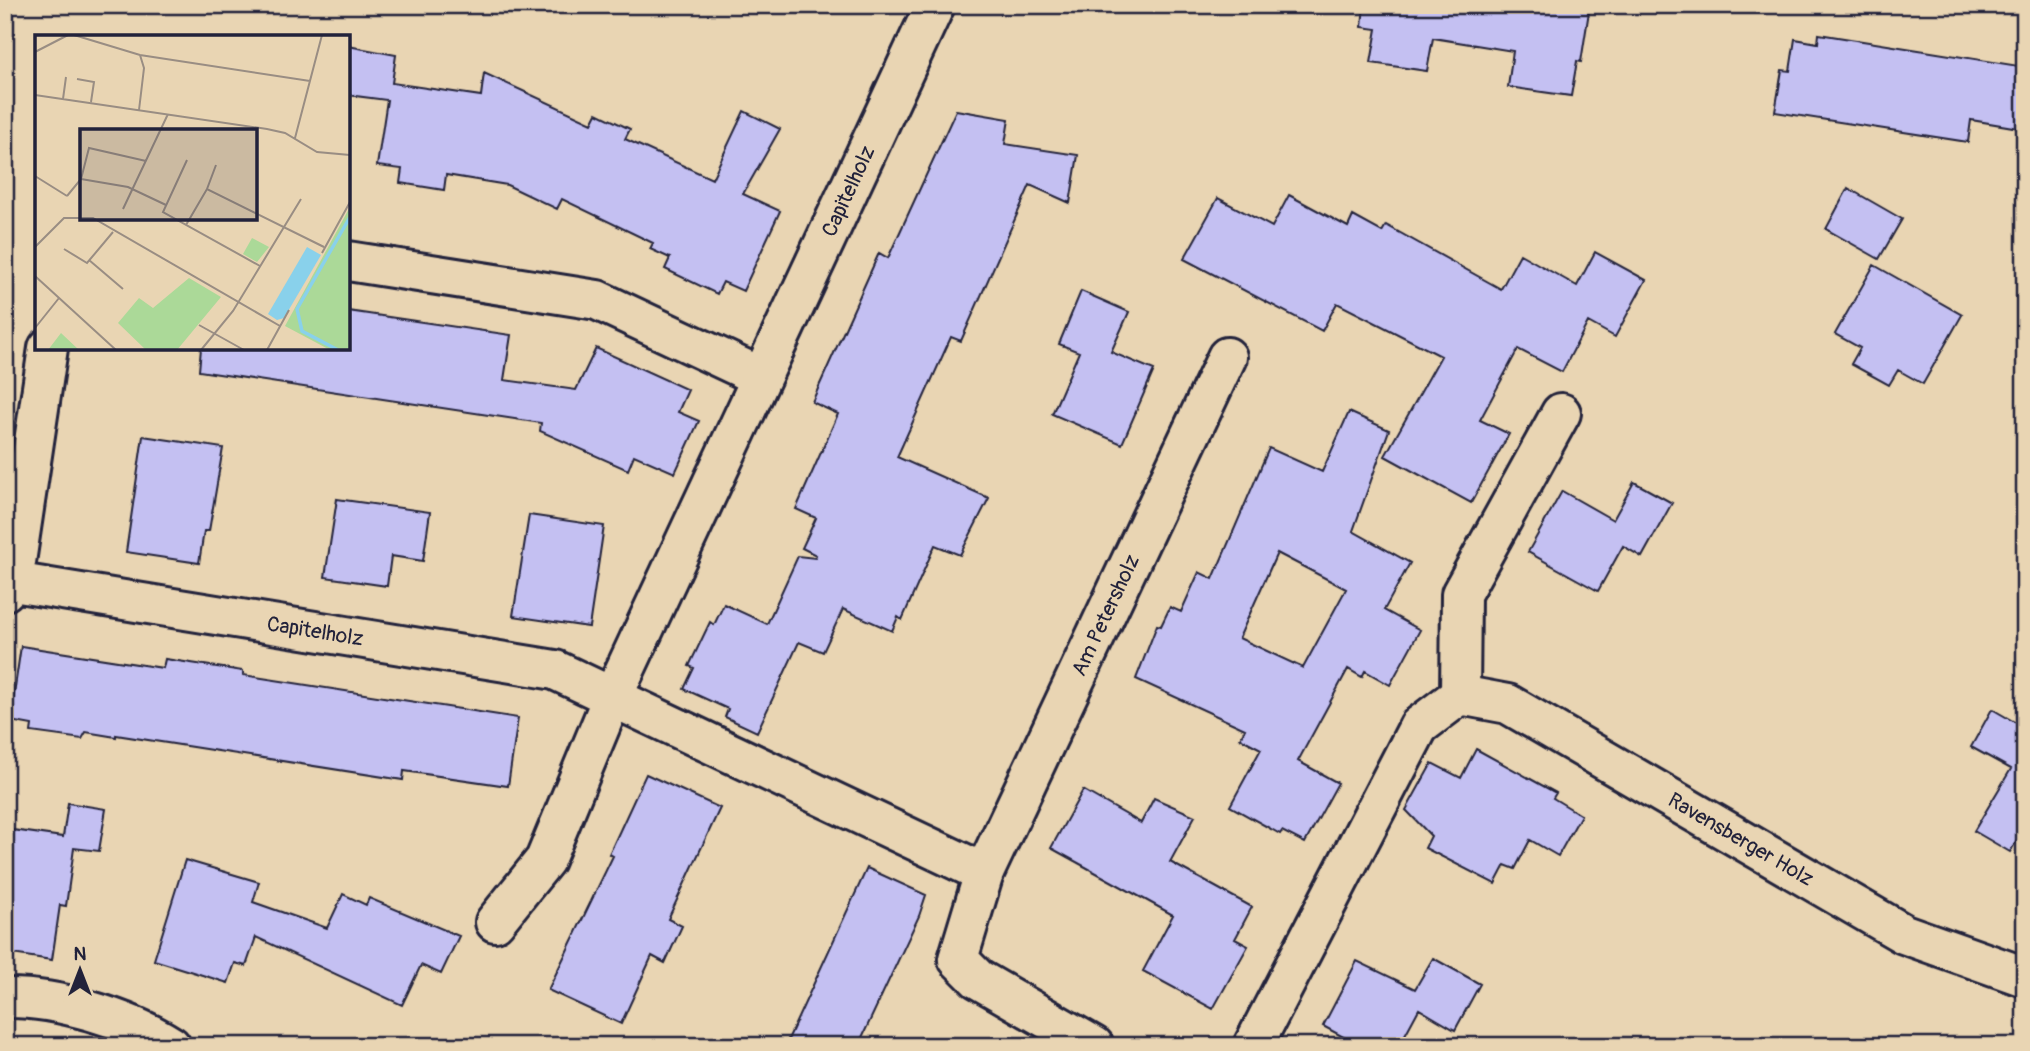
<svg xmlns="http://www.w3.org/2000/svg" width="2030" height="1051" font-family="Pangolin,sans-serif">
<rect width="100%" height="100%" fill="#e9d5b3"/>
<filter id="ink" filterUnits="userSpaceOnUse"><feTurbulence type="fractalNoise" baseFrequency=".0143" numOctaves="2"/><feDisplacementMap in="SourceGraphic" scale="14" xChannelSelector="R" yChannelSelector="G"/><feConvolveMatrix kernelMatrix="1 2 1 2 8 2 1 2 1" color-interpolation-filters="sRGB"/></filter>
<g filter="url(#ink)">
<path fill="#c4c0f2" stroke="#22223b" stroke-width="2" fill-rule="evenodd" d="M1364,5h226l-9,57 -4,-1 -6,35 -63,-9 5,-36 -80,-13 -6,33 -56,-8 6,-34 -15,-2z
M1819,34l206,33v62l-54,-9 -3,22 -193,-30 7,-42 8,1 5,-32 23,4z
M348,46l48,9 -4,28 89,13 3,-23 108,50 5,-10 33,16 -5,10 87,40 32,-68 36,18 -37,65 37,17 -37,80 -20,-9 -6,12 -52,-25 5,-11 -20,-9 3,-6 -91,-44 -5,10 -50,-24 -61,-10 -2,15 -44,-7 2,-14 -25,-3 10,-66 -39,-5z
M956,110l53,9 -4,25 73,11 -8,48 -40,-18 -69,156 -10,-4 -54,120 92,41 -29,57 -25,-10 -33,75 -4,-3 -6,14 -49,-22 -20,43 -24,-10 -42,90 -32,-15 3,-8 -44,-20 10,-21 -5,-2 21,-44 4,3 10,-21 43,20 31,-68 17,2 1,-3 -14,-7 14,-30 -20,-9 42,-95 -26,-12 67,-149 9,5z
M1848,188l54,31 -23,40 -53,-30z
M1289,195l59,32 5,-11 29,16 4,-7 115,64 19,-35 57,32 18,-34 51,28 -31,57 -27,-15 -26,50 -44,-23 -38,71 29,14 -38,69 -86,-47 56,-100 -104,-53 -15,28 -138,-72 34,-61 54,29z
M1874,265l88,50 -39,69 -25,-14 -9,15 -38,-21 9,-16 -25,-14z
M1081,291l48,21 -18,40 43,18 -32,74 -70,-30 27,-62 -20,-8z
M348,311l163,24 -7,45 72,10 20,-42 92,42 -10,22 21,9 -24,52 -41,-18 -6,15 -88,-39 1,-8 -342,-52 2,-23h147z
M1349,412l40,18 -36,101 57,32 -26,47 36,20 -30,55 -25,-14 -3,6 -14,-8 -50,92 40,22 -33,60 -23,-12 -2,3 -50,-28 31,-57 -21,-11 5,-9 -109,-50 21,-54 4,1 9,-19 11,5 18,-40 14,7 56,-131 53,24zM1277,553l69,36 -43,79 -64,-30z
M143,436l80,12 -14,83h-5l-5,32 -73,-11z
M1634,482l38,21 -30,54 -19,-11 -25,45 -70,-39 34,-61 51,29z
M337,499l93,13 -7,49 -32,-5 -4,30 -62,-9z
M529,515l75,11 -15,101 -76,-11z
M21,646l142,22 2,-9 78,12v4l275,43 -10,68 -104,-15 -1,9 -287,-45v2l-30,-5 -4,7 -51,-7 1,-7 -22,-4z
M1992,709l33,19v100l-15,24 -36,-21 37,-62 -40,-22z
M1476,749l80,44 -3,5 28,17 -23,41 -28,-16 -15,29 -10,-4 -10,19 -70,-36 6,-12 -25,-26 26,-47 29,15z
M646,774l74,34 -52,111 14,7 -17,37 -13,-7 -31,68 -73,-34 65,-134 -4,-2z
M1083,790l58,33 13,-25 41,18 -25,46 82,45 -17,32 13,7 -35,63 -70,-38 30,-56 -122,-67z
M68,803l38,6 -7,42 -25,-3 -8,58 -6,-1 -8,55 -47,-7v-124l58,8z
M185,860l74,22 -6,20 74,26 16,-34 23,11 3,-7 90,38 -18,38 -20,-9 -19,40 -146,-68 -10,29 -11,-3 -7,20 -74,-23z
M867,868l59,27 -7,21 -61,130h-73z
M1433,958l47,26 -25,46 -36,-21 -20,37h-39l-37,-20 34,-65 58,28z"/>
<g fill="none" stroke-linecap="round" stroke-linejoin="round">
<defs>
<g id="street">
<path d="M348,261l249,39 164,77"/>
<path id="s1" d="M13,582l542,88 429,203"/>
<path d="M5,591l8,-9 35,-234"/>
<path d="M1460,695l1,-101 100,-181"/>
<path id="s2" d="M495,922l50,-62 67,-162 323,-693"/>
<path d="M5,998c51,-1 123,20 166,48"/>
<path id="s3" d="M1094,1046l-116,-67 -20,-20 26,-86 243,-516"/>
<path id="s4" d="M1253,1046l166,-320 41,-31 48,9 396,230 121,43"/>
</g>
</defs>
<use href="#street" stroke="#22223b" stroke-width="44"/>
<use href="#street" stroke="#e9d5b3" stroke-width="38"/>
</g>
</g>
<g text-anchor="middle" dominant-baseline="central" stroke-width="6" stroke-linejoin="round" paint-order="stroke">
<g font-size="21" fill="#22223b" stroke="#e9d5b3">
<text stroke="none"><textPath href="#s2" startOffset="814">Capitelholz</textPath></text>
<text stroke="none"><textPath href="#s3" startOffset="537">Am Petersholz</textPath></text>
<text stroke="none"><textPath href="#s1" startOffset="306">Capitelholz</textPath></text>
<text stroke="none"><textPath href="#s4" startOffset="730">Ravensberger Holz</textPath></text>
</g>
</g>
<g transform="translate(35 35)">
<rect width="315" height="315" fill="#e9d5b3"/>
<path d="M315,172v143h-20l-45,-24zM217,203l17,9 -12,15 -14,-8zM154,243l32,19 -44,53h-31l-28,-27 21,-25 14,10zM26,298l18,17h-31z" fill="#abd998"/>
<path d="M272,212l14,8 -37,63 -7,2 -9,-6z" fill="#89d1eb"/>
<path fill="none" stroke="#89d1eb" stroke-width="3.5" d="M303,315l-36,-19 -5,-22 53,-92"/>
<path fill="none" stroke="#998d83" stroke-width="2" d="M39,0l66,20 170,26M0,17l33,-17M42,44l17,3 -3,20M0,60l232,34 18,4 32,19 33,3M28,64l3,-22M104,75l5,-42 -4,-13M260,103l27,-103M152,125l-24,52 97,54M0,141l32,20M46,144l47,8 38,18M172,154l9,-24M32,161l14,-17 8,-31 57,13M88,174l45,-95M151,190l21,-36 117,58M0,212l29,-29h29l187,108M29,214l23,14 26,-31M287,218l28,-51M54,225l34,29M0,241l81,74M164,290l45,25M0,293l24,-30M166,315l32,-39 68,-112M232,315l22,-40"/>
<path fill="#22223b" fill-opacity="0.15" stroke="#22223b" stroke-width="3.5" d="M45,94h177v91h-177z"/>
<rect width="315" height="315" fill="none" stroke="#22223b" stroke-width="3.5"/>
</g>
<rect width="2030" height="1051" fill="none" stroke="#e9d5b3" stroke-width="28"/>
<rect x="14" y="14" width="2002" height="1023" fill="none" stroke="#22223b" stroke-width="2.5" filter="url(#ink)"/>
<g transform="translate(80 970)" stroke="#e9d5b3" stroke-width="5" paint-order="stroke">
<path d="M0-5L12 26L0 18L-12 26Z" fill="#22223b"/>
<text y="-10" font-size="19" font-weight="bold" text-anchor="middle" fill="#22223b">N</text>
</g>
</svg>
